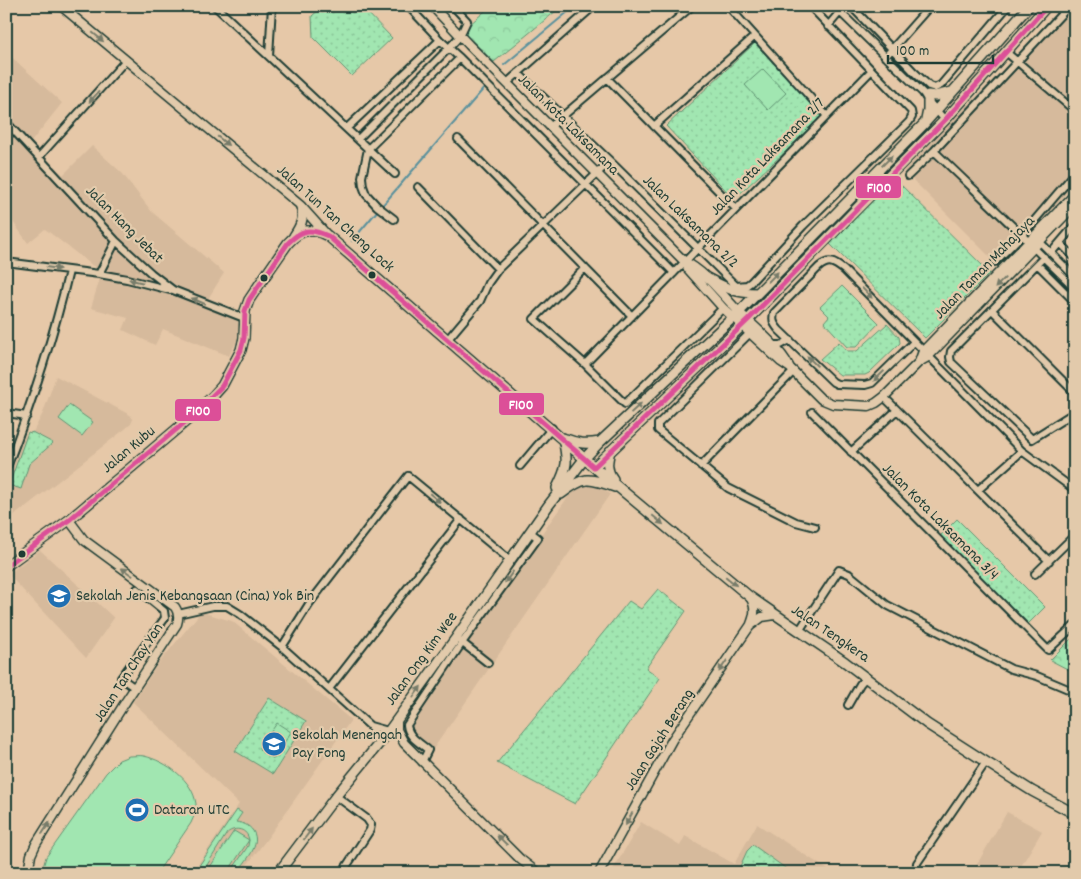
<svg xmlns="http://www.w3.org/2000/svg" width="1081" height="879" font-family="Dekko,sans-serif">
<defs>
<pattern id="grass-dots" width="8" height="8" patternUnits="userSpaceOnUse" patternTransform="scale(1.25)"><rect width="8" height="8" fill="#a1e6b1"/><path d="M2 2h.1M6 6h.1" fill="none" stroke="#8ac699" stroke-width="1.8" stroke-linecap="round"/></pattern>
<pattern id="forest-crowns" width="20" height="18" patternUnits="userSpaceOnUse" patternTransform="scale(1.25)"><rect width="20" height="18" fill="#a1e6b1"/><path d="M2 6a3 3 0 1 1 6 0M12 15a3 3 0 1 1 6 0" fill="none" stroke="#8ac699"/></pattern>
</defs>
<rect width="100%" height="100%" fill="#e6c8a8"/>
<filter id="ink" filterUnits="userSpaceOnUse"><feTurbulence type="fractalNoise" baseFrequency=".02" numOctaves="2"/><feDisplacementMap in="SourceGraphic" scale="10" xChannelSelector="R" yChannelSelector="G"/><feConvolveMatrix kernelMatrix="1 2 1 2 8 2 1 2 1" color-interpolation-filters="sRGB"/></filter>
<g filter="url(#ink)">
<path fill="#d6ba9c" d="M1064,6h11v177l-74,85 -97,-97z
M6,52l56,51 -31,39 32,33 29,-29 30,27 30,39 72,61 -18,29 31,12 3,21 -11,21 -66,-27 -8,16 -32,-15 5,-12 -37,-10 9,-30 -3,-9 -52,-40 -17,14 -22,-31z
M56,376l74,39 3,4 -2,5 -6,5 -119,93v-36l19,-50 7,-2 11,-21z
M593,482l17,12 -181,261 -24,-18 -2,-11 173,-240z
M40,550l74,68 -28,40 -78,-84z
M201,612l31,9 119,99 -82,116 -28,37h-49l47,-69 -106,-102 25,-38z
M1007,812l35,19 -25,42h-45z
M641,822l39,24 5,-10 49,28 23,-40 76,49h-222z"/>
<path fill="url(#grass-dots)" stroke="#609272" d="M323,6h38l31,32 -40,38 -39,-39 -1,-21z
M755,43l68,74 -89,82 -68,-73z
M895,179l95,94 -65,65 -95,-94z
M842,286l37,37 -23,24h-9l-23,-25 5,-6 -9,-9z
M887,324l12,13 1,6 -31,30 -4,2h-25l-20,-16 19,-17 8,9h10z
M28,432l3,1 1,-1 21,11 -24,21 -8,25 -12,-4z
M957,519l88,88 -18,18 -87,-89z
M658,589l28,22 -40,57 14,10 -85,126 -78,-41 132,-162 12,8z
M269,698l37,23 -33,53 -38,-23z
M753,845l39,28h-55l10,-22z"/>
<path fill="url(#forest-crowns)" stroke="#609272" d="M491,6h71l-68,56 -32,-31z
M1075,635v38l-25,-13z"/>
<path fill="#a1e6b1" stroke="#609272" d="M763,69l23,24 -18,17 -23,-25z
M69,405l24,17 -11,14 -23,-17z
M277,723l14,9 -17,27 -15,-10z
M129,756c5,0 11,-1 15,0 22,5 49,24 52,48 0,6 -2,13 -5,19l-34,50h-114v-6l3,-10 60,-84 13,-13z
M237,810l5,3 -6,9c7,1 13,3 17,9 9,14 -8,30 -16,42h-7l18,-27 1,-6 -22,33h-21l28,-42 15,9c-2,-11 -13,-14 -22,-7l-25,40h-8z"/>
<g fill="none" stroke-linecap="round" stroke-linejoin="round">
<path stroke="#5a919d" stroke-width="2" d="M504,65l71,-59
M381,207l105,-121
M352,241l26,-31"/>
<defs>
<path id="minor" d="M215,6l180,168
M408,6l32,34 20,18 214,215
M728,6l99,110
M851,6l63,66 15,14 6,2 6,-3 67,-79
M840,12l83,81 5,8 17,19
M828,26l17,-20
M1006,52l69,59
M269,56l3,-50
M885,57l45,-51
M518,73l92,88 126,125 11,-1 4,-3 52,-56 106,-104 3,-5 -1,-6 -101,-105
M607,78l129,131
M507,83l87,-77
M6,122l110,119 35,32 22,17 71,28
M654,126l101,-90
M550,127l142,-121
M347,128l93,-88
M358,139l91,-91 11,-12 7,-15 -14,-15
M458,139l174,177
M934,151l95,91
M39,157l87,-97
M908,176l26,-25 135,-145
M418,187l80,82
M394,219l-17,-13 -11,-12 -3,-8 -1,-9 6,-28 92,-91
M1037,242h3l35,35
M1060,243l15,15
M1034,244v4l41,40
M1051,253l24,-28
M1044,257l-93,94 -1,6 1,5 81,77 43,-27
M6,262l93,12 28,5 43,11
M995,262l27,-27 53,-62
M1037,264l38,38
M585,268l-51,51 51,45 40,40 98,-96
M99,274l17,-33
M992,310l83,83
M750,333l-92,91v6l70,58 68,34 19,5
M448,339l32,-38 8,-18 10,-14 112,-108
M914,342l-42,41 -7,2 -28,-1 -4,-2 -54,-52c-5,-6 -7,-9 -5,-17l45,-46c10,-8 15,-5 25,3l178,181 53,39
M772,345h9l9,-5
M585,364l286,-293
M884,397l165,164
M812,412l236,238 27,-25
M6,413l21,3
M851,452l46,-42
M520,466l32,-38
M701,466l93,-95
M6,470c25,-65 47,-131 63,-199
M978,490l44,-39
M1035,574l40,-39
M178,614l35,-8h14l13,8 42,33 88,79 9,17
M799,631l40,-61 10,4 38,31 124,64 26,7 38,16
M460,641l28,22
M282,647l27,-43 99,-128 102,84
M135,688l-14,-10 44,-60 -1,-7 -27,-22
M329,689l132,-170
M848,705l12,-21 6,-7
M370,726l18,5
M422,762l6,-12c-8,-7 -20,-13 -21,-25l55,-82 76,-105 -8,-6
M336,796l31,23 4,6 -1,5 -28,43
M916,873l1,-10 69,-101"/>
<path id="tertiary" d="M61,6l239,199 26,29
M432,6l37,39 216,217c19,8 39,35 54,50 16,15 40,35 50,54
M685,262l3,7 35,39 58,54 9,6 31,31 12,5 36,2 7,-3 8,-6 35,-35 9,-5 147,-152
M919,362l4,-11 152,-157
M750,597c6,10 5,17 1,27
M397,720v10l7,13 116,116 18,14
M28,873l3,-18 5,-11 90,-143 51,-77c2,-6 2,-11 -2,-17l-91,-67 -15,-20
M599,873l73,-133 78,-114 12,-9 13,-2"/>
<path id="secondary" d="M928,95l7,1 17,-4
M926,120l2,-10v-9
M294,236c6,-9 11,-18 7,-29
M705,277c19,10 29,16 52,16
M566,439c12,5 21,5 34,3
M610,451c-3,11 -4,19 3,28
M594,467l154,-147 119,-122 78,-78 102,-114
M557,488c11,-22 11,-26 6,-50
M561,494c23,-18 27,-17 54,-7
M6,566l63,-46 122,-103 23,-22 8,-9 19,-36 3,-12 1,-27 4,-11 12,-18 27,-39 7,-7 10,-5h12l11,5 266,231 156,130 95,65 82,62 59,38 46,29 43,23
M278,873l58,-77 50,-61 70,-97 92,-132 37,-48 15,-16 139,-130 185,-188 105,-118"/>
</defs>
<use href="#minor" stroke="#1f3d34" stroke-width="10"/>
<use href="#tertiary" stroke="#1f3d34" stroke-width="11"/>
<use href="#secondary" stroke="#1f3d34" stroke-width="12"/>
<use href="#minor" stroke="#e2caab" stroke-width="6"/>
<use href="#tertiary" stroke="#e2caab" stroke-width="8"/>
<use href="#secondary" stroke="#e2caab" stroke-width="9"/>
<defs>
<path id="bus-1" d="M6,566l63,-46 122,-103 31,-31 19,-36 3,-12 1,-27 4,-11 39,-57c14,-14 22,-15 40,-7l266,231 154,-147 197,-200 102,-114"/>
</defs>
<use href="#bus-1" stroke="#e2caab" stroke-width="9"/>
<use href="#bus-1" stroke="#dc4f98" stroke-width="5"/>
</g>
<defs><path id="oneway-solid" d="M-6-.8H1V-3.2L6.5 0L1 3.2V.8H-6Z" transform="scale(1.25)"/></defs>
<g fill="#777c6a">
<use href="#oneway-solid" transform="translate(98 37) rotate(40)"/>
<use href="#oneway-solid" transform="translate(94 97) rotate(132)"/>
<use href="#oneway-solid" transform="translate(223 141) rotate(39)"/>
<use href="#oneway-solid" transform="translate(887 161) rotate(-45)"/>
<use href="#oneway-solid" transform="translate(53 268) rotate(8)"/>
<use href="#oneway-solid" transform="translate(773 277) rotate(-45)"/>
<use href="#oneway-solid" transform="translate(136 281) rotate(-166)"/>
<use href="#oneway-solid" transform="translate(1000 283) rotate(134)"/>
<use href="#oneway-solid" transform="translate(867 293) rotate(46)"/>
<use href="#oneway-solid" transform="translate(198 301) rotate(-157)"/>
<use href="#oneway-solid" transform="translate(812 361) rotate(-135)"/>
<use href="#oneway-solid" transform="translate(879 376) rotate(136)"/>
<use href="#oneway-solid" transform="translate(636 408) rotate(-43)"/>
<use href="#oneway-solid" transform="translate(435 498) rotate(40)"/>
<use href="#oneway-solid" transform="translate(658 520) rotate(40)"/>
<use href="#oneway-solid" transform="translate(127 572) rotate(-145)"/>
<use href="#oneway-solid" transform="translate(509 577) rotate(126)"/>
<use href="#oneway-solid" transform="translate(731 581) rotate(40)"/>
<use href="#oneway-solid" transform="translate(723 666) rotate(124)"/>
<use href="#oneway-solid" transform="translate(417 692) rotate(-54)"/>
<use href="#oneway-solid" transform="translate(629 819) rotate(118)"/>
<use href="#oneway-solid" transform="translate(46 828) rotate(-57)"/>
<use href="#oneway-solid" transform="translate(308 834) rotate(-53)"/>
<use href="#oneway-solid" transform="translate(502 840) rotate(-136)"/>
</g>
</g>
<defs>
<symbol id="school-disc" viewBox="-11 -11 22 22"><circle r="9.5" fill="#1f6fb2" stroke="#e2caab"/><path d="M0-5L7-2L0 1L-7-2ZM-4 1L0 2.5L4 1V4Q0 6-4 4Z" fill="#fff"/></symbol>
<symbol id="stadium-disc" viewBox="-11 -11 22 22"><circle r="9.5" fill="#1f6fb2" stroke="#e2caab"/><path d="M0-5a6.5 5 0 1 0 0 10a6.5 5 0 1 0 0-10ZM-3.5-1.8h7v3.6h-7Z" fill="#fff"/></symbol>
</defs>
<g fill-rule="evenodd">
<use href="#school-disc" x="45" y="582" width="28" height="28"/>
<use href="#school-disc" x="260" y="730" width="28" height="28"/>
<use href="#stadium-disc" x="123" y="796" width="28" height="28"/>
</g>
<g fill="#1f3d34" stroke="#e2caab" stroke-width="2">
<circle cx="372" cy="275" r="4.5"/>
<circle cx="264" cy="278" r="4.5"/>
<circle cx="22" cy="554" r="4.5"/>
</g>
<g text-anchor="middle" dominant-baseline="central" stroke-width="4.5" stroke-linejoin="round" paint-order="stroke">
<g font-size="16" fill="#1f3d34" stroke="#e2caab">
<text transform="translate(568 125) rotate(45)">Jalan Kota Laksamana</text>
<text transform="translate(768 157) rotate(-46)">Jalan Kota Laksamana 2/7</text>
<text transform="translate(335 219) rotate(42)">Jalan Tun Tan Cheng Lock</text>
<text transform="translate(690 222) rotate(44)">Jalan Laksamana 2/2</text>
<text transform="translate(124 225) rotate(45)">Jalan Hang Jebat</text>
<text transform="translate(985 268) rotate(-46)">Jalan Taman Mahajaya</text>
<text transform="translate(129 450) rotate(-40)">Jalan Kubu</text>
<text transform="translate(940 522) rotate(45)">Jalan Kota Laksamana 3/4</text>
<text transform="translate(830 634) rotate(34)">Jalan Tengkera</text>
<text transform="translate(422 659) rotate(-54)">Jalan Ong Kim Wee</text>
<text transform="translate(129 673) rotate(-57)">Jalan Tan Chay Yan</text>
<text transform="translate(660 740) rotate(-58)">Jalan Gajah Berang</text>
</g>
<g font-size="16" fill="#1f3d34" stroke="#e2caab" text-anchor="start">
<text x="76" y="596">Sekolah Jenis Kebangsaan (Cina) Yok Bin</text>
<text x="292" y="735">Sekolah Menengah<tspan x="292" dy="18">Pay Fong</tspan></text>
<text x="154" y="810">Dataran UTC</text>
</g>
</g>
<g stroke="#e2caab" stroke-width="2">
<rect x="855" y="175" width="47" height="24" rx="5" fill="#dc4f98"/>
<rect x="498" y="392" width="47" height="24" rx="5" fill="#dc4f98"/>
<rect x="174" y="398" width="48" height="24" rx="5" fill="#dc4f98"/>
</g>
<g font-size="14" text-anchor="middle" font-weight="bold" fill="#fff">
<text x="879" y="192">F100</text>
<text x="521" y="409">F100</text>
<text x="198" y="415">F100</text>
</g>
<rect width="1081" height="879" fill="none" stroke="#e2caab" stroke-width="25"/>
<rect x="12" y="12" width="1056" height="854" fill="none" stroke="#1f3d34" stroke-width="2" filter="url(#ink)"/>
<path d="M888 55v8h105v-8" fill="none" stroke="#1f3d34" stroke-width="2.5"/>
<text x="896" y="55" font-size="15" fill="#1f3d34" stroke="#e2caab" stroke-width="4" paint-order="stroke">100 m</text>
</svg>
